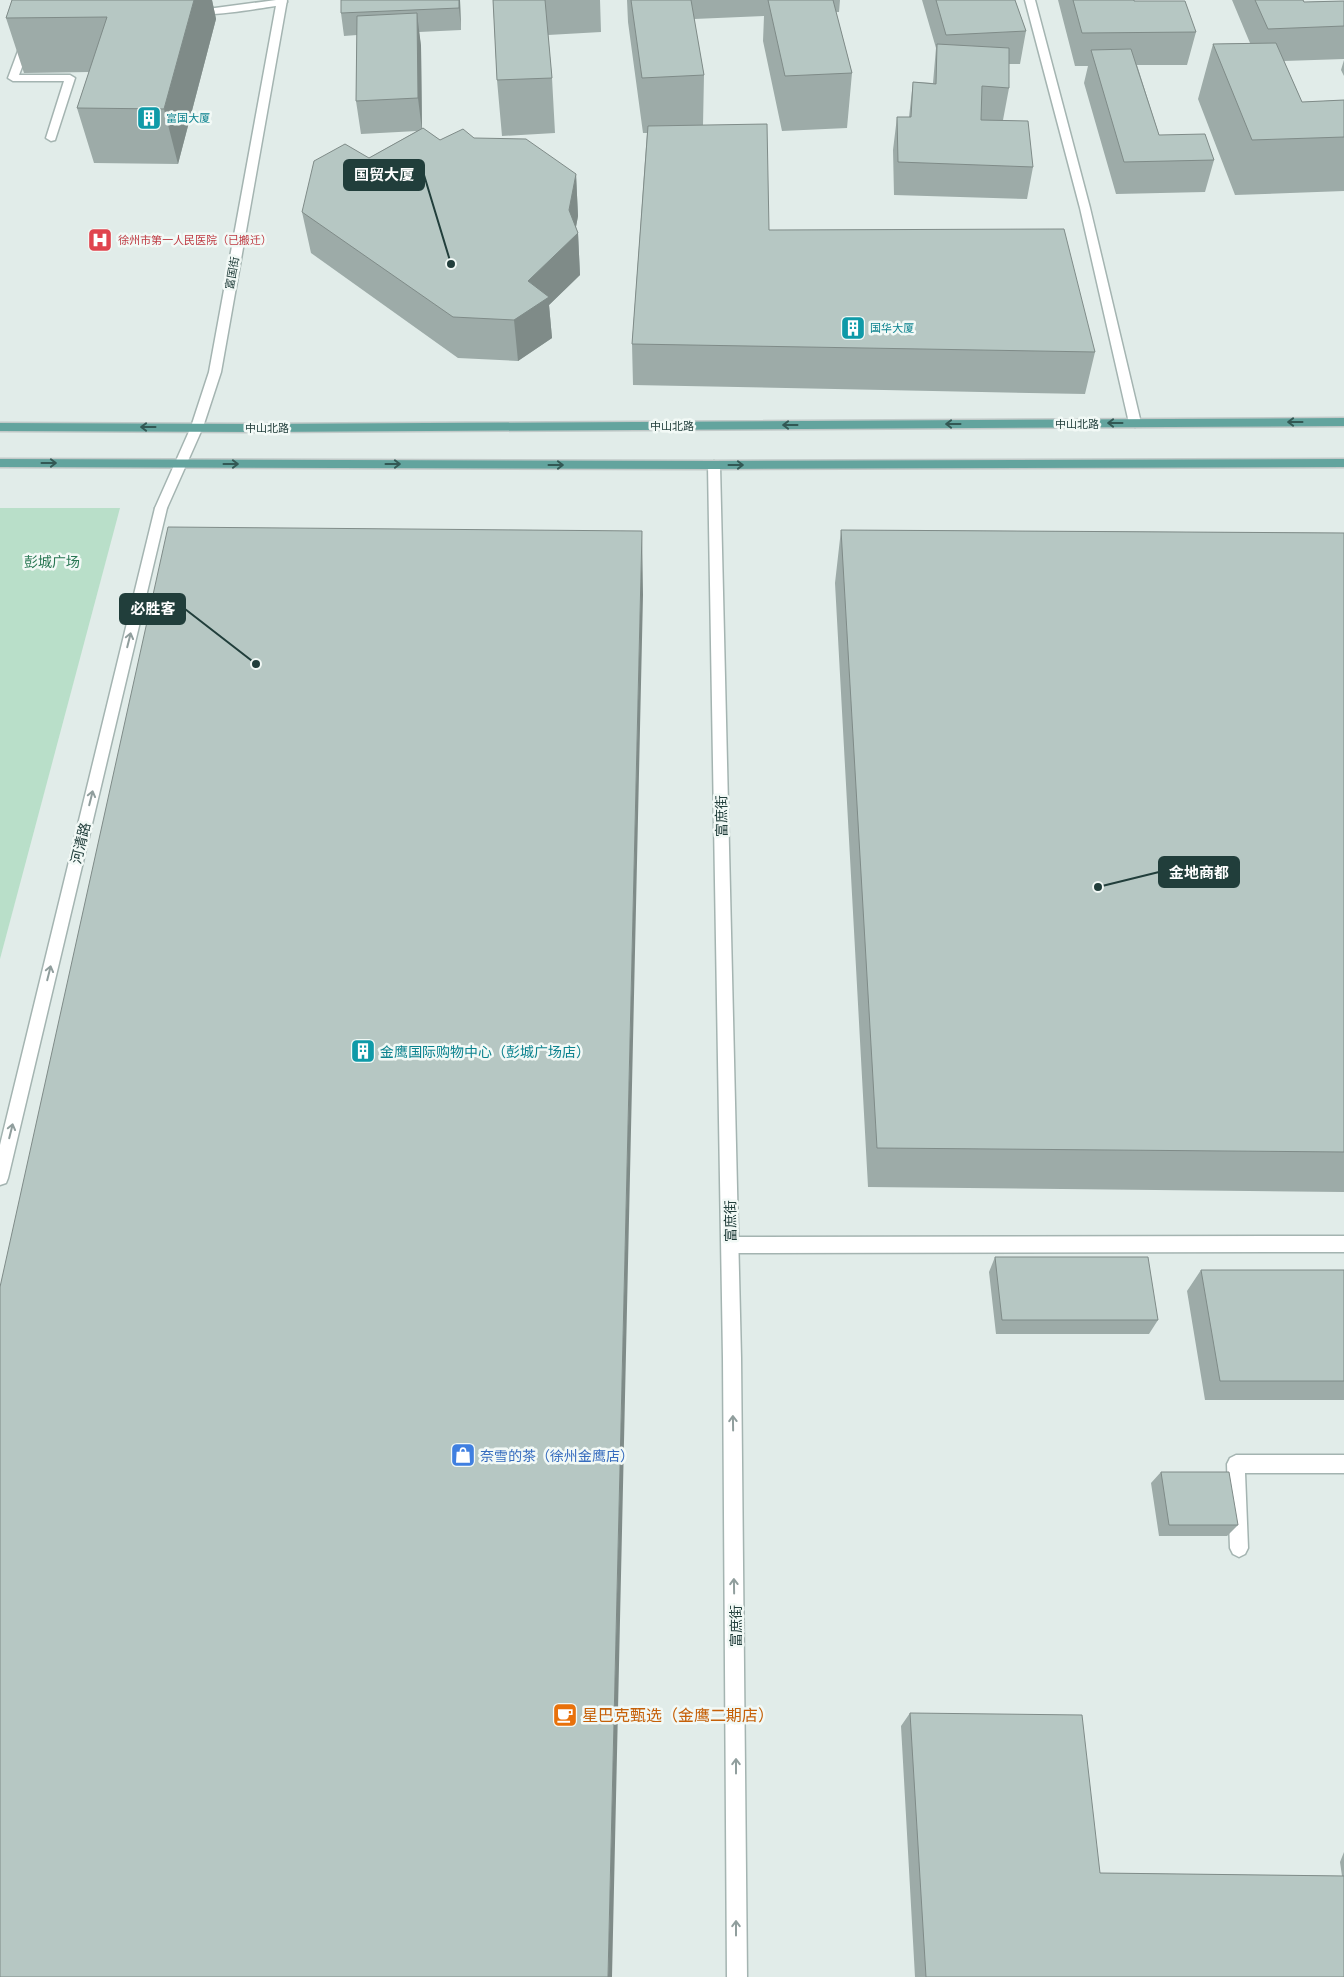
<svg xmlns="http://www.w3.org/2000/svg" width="1344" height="1977" font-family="'Titillium Web','Noto Sans SC',sans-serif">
<rect width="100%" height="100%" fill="#e1ece9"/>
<path fill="#b9dfc9" d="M0,508h120l-120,451z"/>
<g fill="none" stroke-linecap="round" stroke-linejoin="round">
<defs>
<path id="service" d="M276,0h9l2,2 -5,3c-16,2 -83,15 -93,6l5,-3h21z
M1025,0h10l55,208 51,215 -6,4 -6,-4 -49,-215z
M26,40l5,3 -12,32h51l5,3 -20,62 -4,1 -5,-3 18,-57h-51l-5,-3 13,-35z"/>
<path id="pedestrian" d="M1344,1236v16l-614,1 -6,-3 -2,-5 2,-5 6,-3z
M1236,1455h108v18h-99l3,75 -3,6 -6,3 -6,-3 -3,-6 -3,-84 3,-6z"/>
<path id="minor" d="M277,0h10l-66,372 -18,55 -36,81 -6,4 -6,-4 36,-81 18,-55z"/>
<path id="tertiary" d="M714,461l6,4 21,893 6,619h-20l-4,-619 -15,-893z
M161,504l6,4 -159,670 -2,5 -6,2v-40l155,-637z"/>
<path id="primary" d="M1344,418v8l-1084,6 -260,-1v-8l260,1z
M0,459l714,2 630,-2v8l-630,2 -714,-2z"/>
</defs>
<use href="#service" stroke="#a4b4b1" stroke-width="3"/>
<use href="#pedestrian" stroke="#a4b4b1" stroke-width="3"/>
<use href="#minor" stroke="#a4b4b1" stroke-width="3"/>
<use href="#tertiary" stroke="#a4b4b1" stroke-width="3"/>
<use href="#primary" stroke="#c1c9c8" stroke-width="3"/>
<use href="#service" fill="#fff" fill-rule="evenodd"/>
<use href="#pedestrian" fill="#fff" fill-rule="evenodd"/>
<use href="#minor" fill="#fff" fill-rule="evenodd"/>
<use href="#tertiary" fill="#fff" fill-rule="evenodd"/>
<use href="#primary" fill="#63a49e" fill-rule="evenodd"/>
</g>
<path fill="#9daba8" d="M12,0h200l4,19 -38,145 -84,-1 -17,-55 12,-36 -65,1 -18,-55z
M460,0l1,30 -42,2 2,14 1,82 18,12 34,-2 102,36 2,42 -2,11 2,6 2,42 -31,30 3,33 -34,23 -60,-3 -147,-105 -9,-41 67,-54 48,-27 -56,3 -5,-33 1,-66 -13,1 -3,-23z
M493,0h107l1,32 -53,3 4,43 3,55 -53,3 -5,-56z
M627,0h213l-1,12h-3l16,61 -5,55 -65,3 -19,-90 1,-25 -70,3 10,56 -1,50 66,105 326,122 -10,42 -452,-9 -1,-41 15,-211h-4l-15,-111z
M922,0h93l11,31 -6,33h-11v24l-6,32 30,47 -6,32 -133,-4 -1,-45 4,-33h12l4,-35 20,1 3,-35z
M1058,0h76v1l62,31 -9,33h-50l22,70 55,25 -9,32 -89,2 -32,-111 4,-17h-13z
M1232,0h71l1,2 40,-1v58l-60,2 18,41 42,-2v91l-109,4 -37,-96 15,-55 37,-1z
M1344,60v16l-3,-6z
M841,530l503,3v659l-476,-5 -33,-604z
M995,1257l163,63 -9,14h-153l-7,-62z
M1201,1270h143v130h-139l-18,-109z
M1161,1472l77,53 -11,11h-68l-8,-53z
M910,1713l190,160 242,3 -2,-14 4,-10v125h-429l-14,-251z"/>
<path fill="#7f8b88" d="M194,0h18l4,19 -38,145 -14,-55z
M459,0h1l1,30 -2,-22z
M417,13l4,33 1,85 -4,-33z
M576,174l2,42 -4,21 4,-4 2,42 -31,30 3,33 -34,23 -4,-41 14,-39 41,-71z
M642,531l1,64 -31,1382h-4z"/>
<path fill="#b6c7c3" stroke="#7f8b88" d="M12,0h182l-30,109 -87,-1 30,-91 -101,1z
M341,0h118v8l-118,5z
M493,0h52l7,78 -55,2z
M631,0h60l13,75 -62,3z
M768,0h65l19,73 -67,3z
M936,0h79l11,31 -80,4z
M1073,0h61v1h51l11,31 -114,1z
M1255,0h48l1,2 40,-1v25l-76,3z
M417,13l1,85 -62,3 1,-85z
M1276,43l26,59 42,-2v37l-92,3 -39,-96z
M937,44l72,4v40l-27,-2 -1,34 47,1 5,46 -135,-5 -1,-45h14l2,-35 23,2z
M1131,49l28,86 46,-1 9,26 -90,2 -33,-112z
M767,124l2,106 295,-1 31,123 -463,-8 16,-218z
M423,128l17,12 23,-11 11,9 52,1 50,35 -7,36 9,23 -50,48 21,16 -35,23 -61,-3 -151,-105 12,-51 31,-17 24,14z
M168,527l474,4 -34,1446h-608v-690z
M841,530l503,3v619l-467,-4z
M995,1257h153l10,63h-156z
M1201,1270h143v111h-124z
M1161,1472h68l9,53h-69z
M910,1713l172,2 18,158 244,3v101h-418z"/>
<defs><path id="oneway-shaft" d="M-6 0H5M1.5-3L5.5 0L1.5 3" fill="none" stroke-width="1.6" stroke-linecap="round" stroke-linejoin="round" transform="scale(1.25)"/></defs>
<g stroke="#325854">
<use href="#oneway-shaft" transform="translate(1295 422) rotate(180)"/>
<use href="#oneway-shaft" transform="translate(1115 423) rotate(180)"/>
<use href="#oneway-shaft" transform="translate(953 424) rotate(180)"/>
<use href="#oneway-shaft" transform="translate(790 425) rotate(180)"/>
<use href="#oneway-shaft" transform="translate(148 427) rotate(-180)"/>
<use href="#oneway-shaft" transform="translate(49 463)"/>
<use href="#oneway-shaft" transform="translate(231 464)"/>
<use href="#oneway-shaft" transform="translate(393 464)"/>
<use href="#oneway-shaft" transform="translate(556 465)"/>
<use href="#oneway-shaft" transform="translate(736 465)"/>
</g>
<g stroke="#909e9d">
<use href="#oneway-shaft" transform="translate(129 640) rotate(-76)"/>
<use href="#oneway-shaft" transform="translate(91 798) rotate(-76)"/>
<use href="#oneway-shaft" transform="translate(49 973) rotate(-76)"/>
<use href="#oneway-shaft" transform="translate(11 1131) rotate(-76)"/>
<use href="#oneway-shaft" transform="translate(733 1423) rotate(-91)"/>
<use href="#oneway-shaft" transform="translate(734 1586) rotate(-91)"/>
<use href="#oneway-shaft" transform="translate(736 1766) rotate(-90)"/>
<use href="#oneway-shaft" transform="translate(736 1928) rotate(-90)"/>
</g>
<defs>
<symbol id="building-square" viewBox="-11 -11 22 22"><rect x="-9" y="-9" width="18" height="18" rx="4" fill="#0f9aa8" stroke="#f2f9f6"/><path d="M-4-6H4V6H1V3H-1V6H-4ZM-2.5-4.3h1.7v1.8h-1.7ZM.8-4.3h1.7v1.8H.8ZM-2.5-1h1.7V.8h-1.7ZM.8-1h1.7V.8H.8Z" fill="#fff"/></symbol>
<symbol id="hospital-square" viewBox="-11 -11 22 22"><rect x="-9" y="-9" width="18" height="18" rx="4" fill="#e0444e" stroke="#f2f9f6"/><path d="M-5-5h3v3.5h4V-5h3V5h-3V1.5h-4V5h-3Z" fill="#fff"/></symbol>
<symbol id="shop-square" viewBox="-11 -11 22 22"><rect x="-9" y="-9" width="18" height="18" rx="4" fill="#3f7fe0" stroke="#f2f9f6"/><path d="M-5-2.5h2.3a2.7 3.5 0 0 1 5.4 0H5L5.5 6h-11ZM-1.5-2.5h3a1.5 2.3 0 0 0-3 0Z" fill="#fff"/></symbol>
<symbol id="cafe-square" viewBox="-11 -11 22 22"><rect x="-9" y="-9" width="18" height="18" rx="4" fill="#e8710a" stroke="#f2f9f6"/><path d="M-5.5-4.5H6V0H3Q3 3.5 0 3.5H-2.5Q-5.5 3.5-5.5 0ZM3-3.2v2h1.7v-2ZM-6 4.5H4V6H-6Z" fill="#fff"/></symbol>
</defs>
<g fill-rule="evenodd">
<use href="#building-square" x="135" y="104" width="28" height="28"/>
<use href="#hospital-square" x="86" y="226" width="28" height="28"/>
<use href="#building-square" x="839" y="314" width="28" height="28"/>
<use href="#building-square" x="349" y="1037" width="28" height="28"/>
<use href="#shop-square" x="449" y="1441" width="28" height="28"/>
<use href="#cafe-square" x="551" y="1701" width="28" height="28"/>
</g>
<g text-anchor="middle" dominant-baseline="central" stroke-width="5" stroke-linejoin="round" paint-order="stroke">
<g font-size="11" fill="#0d838f" stroke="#f2f9f6" text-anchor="start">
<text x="166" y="118">富国大厦</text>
<text x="870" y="328">国华大厦</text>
</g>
<g font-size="11" fill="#be3a42" stroke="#f2f9f6" text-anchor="start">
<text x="118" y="240">徐州市第一人民医院（已搬迁）</text>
</g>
<g font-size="11" fill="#213e3b" stroke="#f2f9f6">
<text transform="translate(232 273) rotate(-80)">富国街</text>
<text x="1077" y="424">中山北路</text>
<text x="672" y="426">中山北路</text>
<text x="267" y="428">中山北路</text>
</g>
<g font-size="14" fill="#297753" stroke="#f2f9f6">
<text x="52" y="561">彭城广场</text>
</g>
<g font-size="14" fill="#213e3b" stroke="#f2f9f6">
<text transform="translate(721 816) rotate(-91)">富庶街</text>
<text transform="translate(80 843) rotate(-76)">河清路</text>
<text transform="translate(730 1221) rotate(-91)">富庶街</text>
<text transform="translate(735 1626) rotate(-90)">富庶街</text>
</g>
<g font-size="14" fill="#0d838f" stroke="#f2f9f6" text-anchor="start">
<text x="380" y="1051">金鹰国际购物中心（彭城广场店）</text>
</g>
<g font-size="14" fill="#366cbe" stroke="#f2f9f6" text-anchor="start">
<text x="480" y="1455">奈雪的茶（徐州金鹰店）</text>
</g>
<g font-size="16" fill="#c56008" stroke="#f2f9f6" text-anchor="start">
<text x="582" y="1715">星巴克甄选（金鹰二期店）</text>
</g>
</g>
<path fill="none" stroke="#213e3b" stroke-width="2" d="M451 264L424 175M256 664L185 609M1098 887L1159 872"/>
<g fill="#213e3b" stroke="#f2f9f6" stroke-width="2">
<circle cx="451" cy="264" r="5"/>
<circle cx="256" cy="664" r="5"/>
<circle cx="1098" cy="887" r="5"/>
</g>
<g fill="#213e3b" stroke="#213e3b" stroke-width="2">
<rect x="344" y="160" width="80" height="30" rx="5"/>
<rect x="120" y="594" width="65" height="30" rx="5"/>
<rect x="1159" y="857" width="80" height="30" rx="5"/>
</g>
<g font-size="15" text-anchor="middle" font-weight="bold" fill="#fff">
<text x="384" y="180">国贸大厦</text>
<text x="153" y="614">必胜客</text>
<text x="1199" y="878">金地商都</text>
</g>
</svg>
